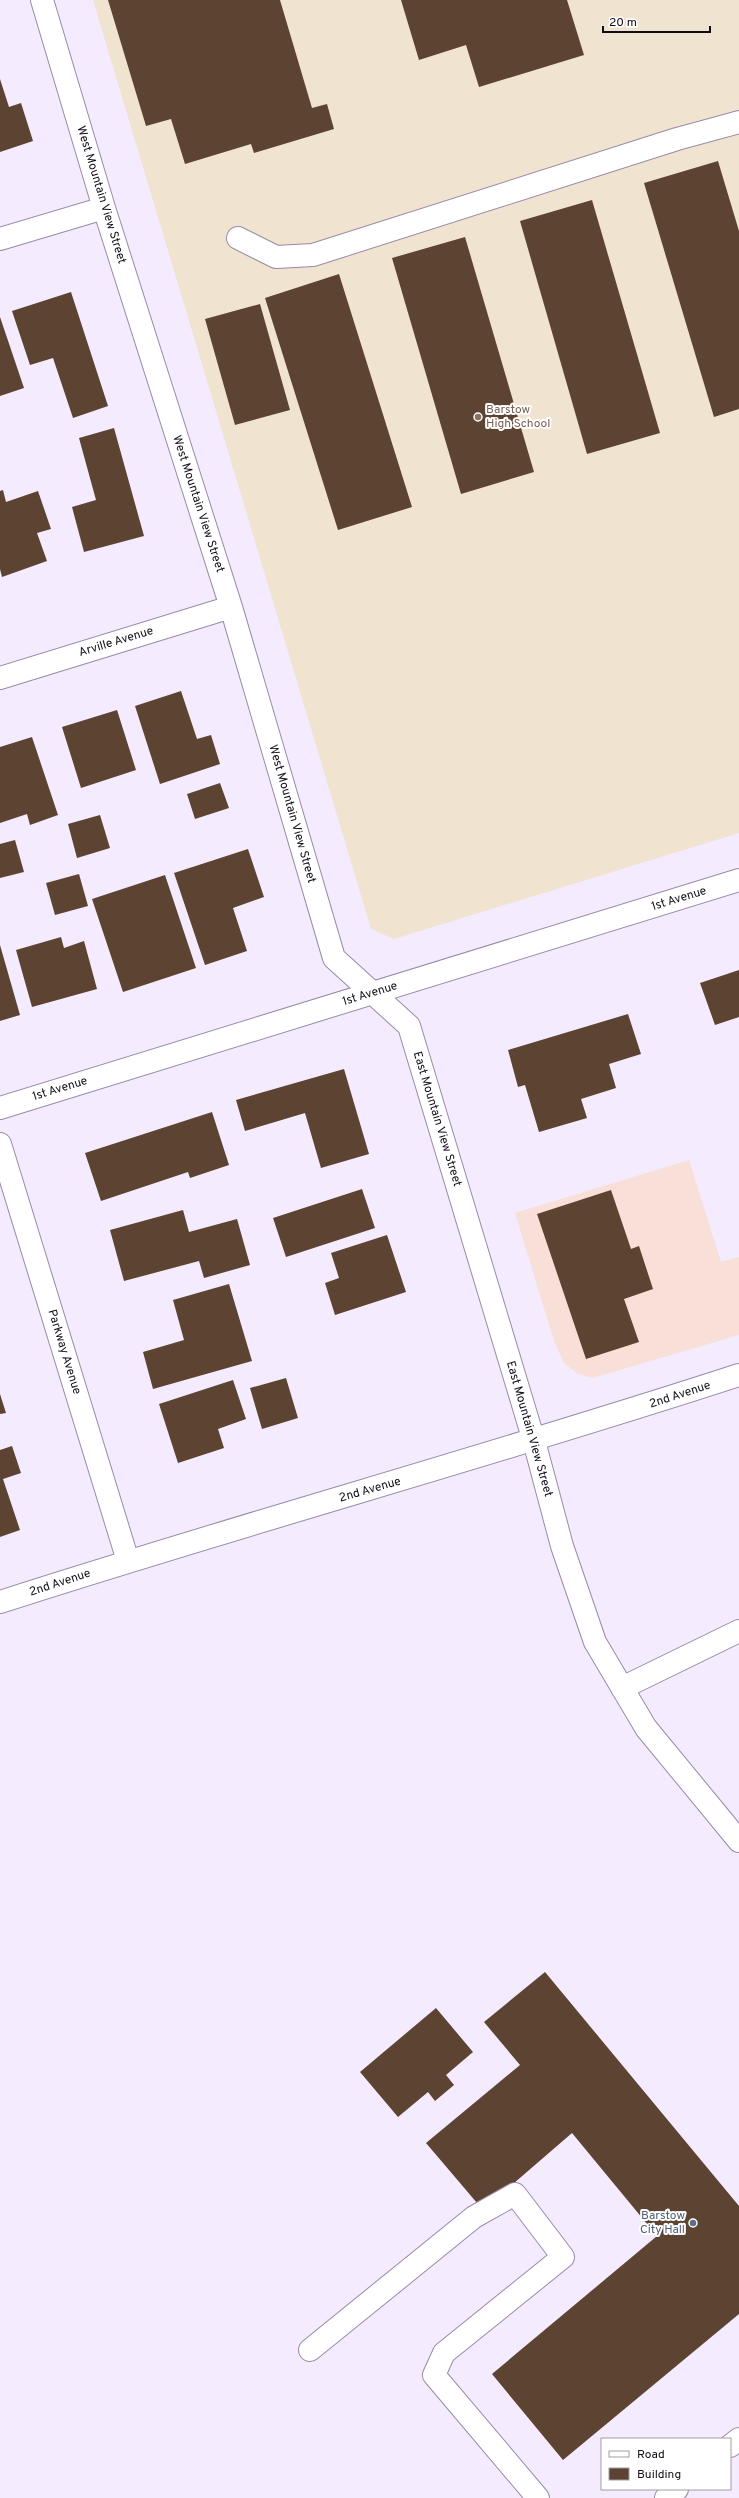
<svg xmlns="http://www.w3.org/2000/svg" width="739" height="2498" font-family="Overpass,sans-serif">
<rect width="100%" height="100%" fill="#f4ebfe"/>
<path fill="#f8dfd8" d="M689,1160l32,102 18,-5v78l-146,43 -15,-4 -14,-11 -10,-22 -39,-128z"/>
<path fill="#f0e3cf" d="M93,0h646v833l-345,106 -23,-10z"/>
<path fill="#5d4331" d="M108,0h172l32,108 15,-4 7,25 -80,24 -3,-9 -66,20 -14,-45 -25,7z
M401,0h166l17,55 -105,32 -13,-42 -47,15z
M0,79l9,28 12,-4 12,38 -33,11z
M718,161l21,70v178l-25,8 -70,-234z
M592,200l68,233 -73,21 -67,-233z
M465,237l69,235 -73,22 -69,-236z
M339,274l73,233 -74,23 -73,-232z
M71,292l37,114 -35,12 -20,-60 -23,7 -18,-54z
M260,304l30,106 -55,15 -30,-106z
M0,317l24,71 -24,8z
M114,428l30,108 -60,16 -12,-45 24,-7 -17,-62z
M3,490l3,12 32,-11 13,38 -14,4 10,28 -45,16 -2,-8v-78z
M181,691l16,48 14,-4 9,29 -60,20 -25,-78z
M117,710l19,60 -55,18 -19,-61z
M32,737l26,78 -28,10 -3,-11 -27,9v-76z
M220,783l9,25 -34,11 -8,-25z
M100,815l10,33 -33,10 -9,-34z
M15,840l9,32 -24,6v-34z
M248,849l16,48 -31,11 14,43 -42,14 -31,-92z
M79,874l9,32 -33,9 -9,-32z
M165,875l31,93 -73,24 -31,-93z
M61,937l3,11 20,-7 13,48 -65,18 -16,-57z
M0,945l20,70 -20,6z
M739,970v47l-24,8 -15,-42z
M628,1014l13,40 -32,10 7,24 -35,11 6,19 -48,14 -14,-47 -7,2 -10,-37z
M344,1069l25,85 -48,14 -16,-55 -60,18 -9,-31z
M212,1112l17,53 -39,13 -2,-6 -87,29 -16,-48z
M362,1189l13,39 -89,29 -13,-39z
M611,1190l20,59 8,-3 14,43 -29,10 15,43 -53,17 -49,-145z
M183,1210l6,22 48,-13 13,46 -46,13 -5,-17 -75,20 -14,-51z
M387,1235l19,57 -71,23 -10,-32 14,-5 -8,-25z
M229,1284l23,77 -99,28 -10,-37 41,-12 -11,-40z
M286,1378l12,40 -36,11 -12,-41z
M233,1380l13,39 -28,10 6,19 -46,15 -19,-59z
M0,1394l6,19 -6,1z
M12,1446l9,27 -18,6 17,51 -20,7v-87z
M545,1972l194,234v108l-176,146 -71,-86 165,-138 -85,-103 -89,77 -57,-67 94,-78 -36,-43z
M436,2008l37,44 -27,23 8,10 -19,16 -7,-9 -30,25 -38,-45z"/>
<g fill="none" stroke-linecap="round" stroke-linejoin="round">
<defs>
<path id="minor" d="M42,0l62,208 127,399 103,351 75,68 125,415 28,105 33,96 51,86 93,113
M238,238l38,19 37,-2 364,-116 62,-17
M0,239l104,-31
M0,678l231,-71
M0,1108l739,-228
M0,1144l128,417
M0,1602c245,-79 494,-147 739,-227
M622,1688l117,-57
M310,2350l164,-133 41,-23 48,63 -119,96 -10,22 104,123
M730,2446l9,-7
M666,2498l11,-9"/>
</defs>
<use href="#minor" stroke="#9a8aa8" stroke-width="24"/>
<use href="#minor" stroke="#fff" stroke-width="22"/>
</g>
<circle fill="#8d6e63" stroke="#fff" stroke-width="1.5" cx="478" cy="417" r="4"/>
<circle fill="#5c6f8a" stroke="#fff" stroke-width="1.5" cx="693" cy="2223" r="4"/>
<g text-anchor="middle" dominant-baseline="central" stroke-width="4" stroke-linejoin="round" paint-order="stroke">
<g font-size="12" fill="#120c17" stroke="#fff">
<text transform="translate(101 195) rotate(73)">West Mountain View Street</text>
<text transform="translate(198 504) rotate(72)">West Mountain View Street</text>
<text transform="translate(116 642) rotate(-17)">Arville Avenue</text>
<text transform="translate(292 814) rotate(74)">West Mountain View Street</text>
<text transform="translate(679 899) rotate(-17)">1st Avenue</text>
<text transform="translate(370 994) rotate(-17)">1st Avenue</text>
<text transform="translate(60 1089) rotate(-17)">1st Avenue</text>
<text transform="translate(437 1119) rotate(73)">East Mountain View Street</text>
<text transform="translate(64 1352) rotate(73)">Parkway Avenue</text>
<text transform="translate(680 1395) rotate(-18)">2nd Avenue</text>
<text transform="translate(529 1429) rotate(74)">East Mountain View Street</text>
<text transform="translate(370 1490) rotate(-16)">2nd Avenue</text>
<text transform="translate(60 1583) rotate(-18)">2nd Avenue</text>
</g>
<g font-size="12" fill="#785e54" stroke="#fff" text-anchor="start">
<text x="486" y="410">Barstow<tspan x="486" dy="14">High School</tspan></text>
</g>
<g font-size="12" fill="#4e5e75" stroke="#fff" text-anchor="end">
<text x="685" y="2216">Barstow<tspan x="685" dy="14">City Hall</tspan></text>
</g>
</g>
<rect x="601" y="2438" width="130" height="52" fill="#ffffff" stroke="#a09ea2"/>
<rect x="609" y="2451" width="20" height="6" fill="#ffffff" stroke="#a09ea2"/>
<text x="637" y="2458" font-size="12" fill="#120c17">Road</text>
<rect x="609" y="2468" width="20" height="12" fill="#5d4331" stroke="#a09ea2"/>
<text x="637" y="2478" font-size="12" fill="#120c17">Building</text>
<path d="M603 26v6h107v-6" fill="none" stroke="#120c17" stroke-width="2"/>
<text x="609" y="26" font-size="12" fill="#120c17" stroke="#ffffff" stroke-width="3" paint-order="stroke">20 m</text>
</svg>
